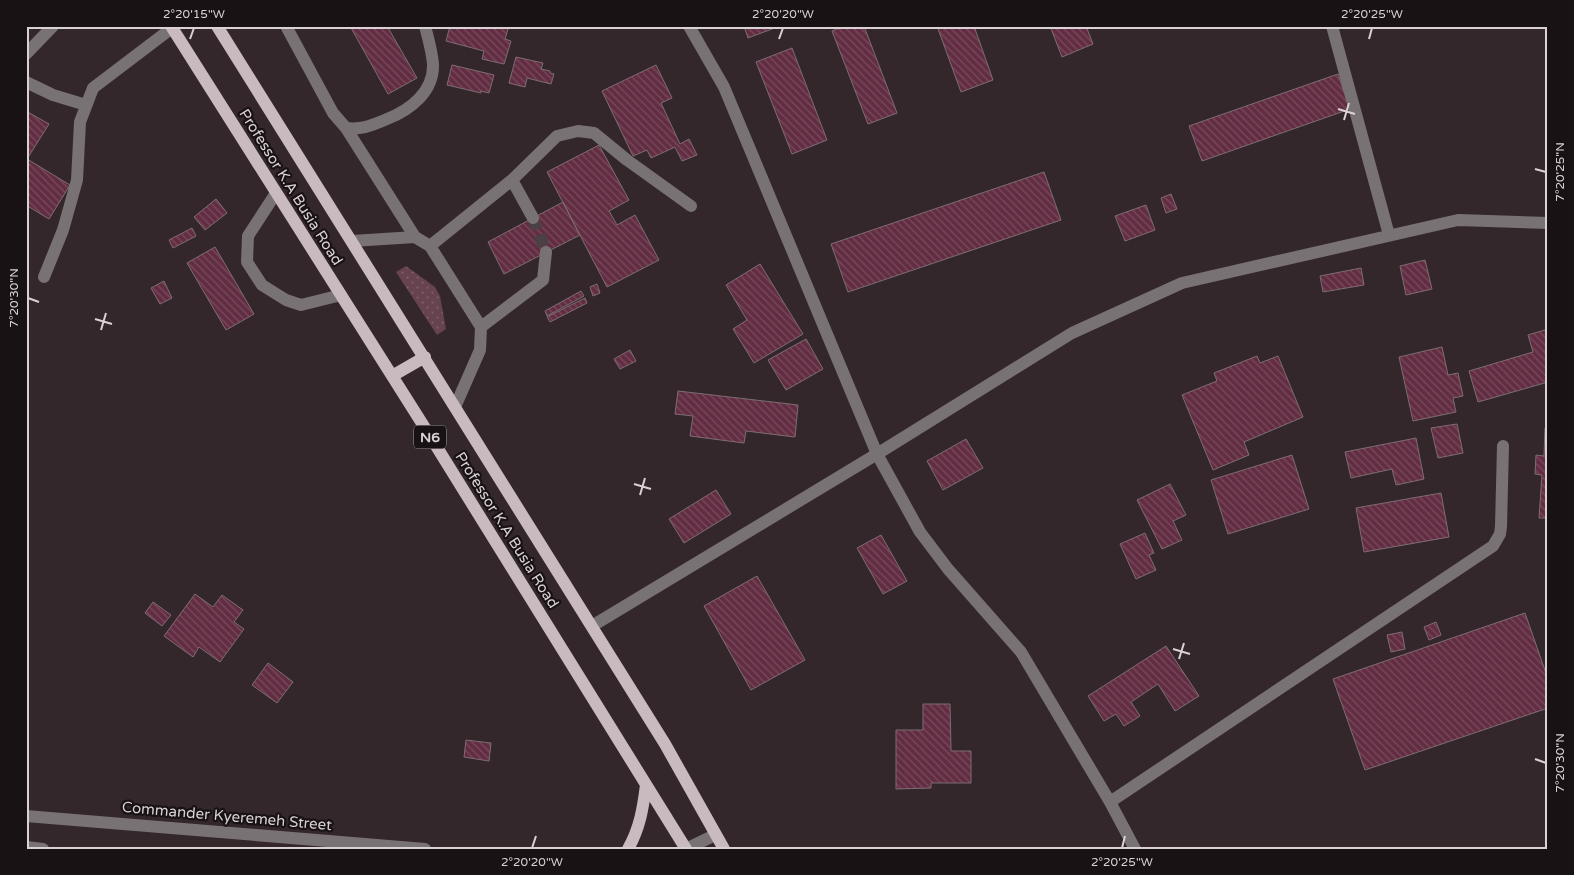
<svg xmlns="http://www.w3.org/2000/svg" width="1574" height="875" font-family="'Varela Round',sans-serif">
<defs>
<pattern id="grass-dots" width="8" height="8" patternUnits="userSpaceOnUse" patternTransform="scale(1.25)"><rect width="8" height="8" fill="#66434f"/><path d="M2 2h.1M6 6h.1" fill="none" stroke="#7b5d67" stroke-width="1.8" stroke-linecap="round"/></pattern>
<pattern id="building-back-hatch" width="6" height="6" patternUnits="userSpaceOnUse" patternTransform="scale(1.25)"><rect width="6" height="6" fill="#622d42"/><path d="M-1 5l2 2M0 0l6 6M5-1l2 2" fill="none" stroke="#784a5c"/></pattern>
</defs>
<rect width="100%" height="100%" fill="#34272b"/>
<path fill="url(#grass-dots)" d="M406,266l29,21 5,9 6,33 -9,6 -41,-63z"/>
<path fill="url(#building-back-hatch)" stroke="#7d6d72" d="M350,26h37l30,52 -29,16z
M450,26h59l-4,13 6,2 -7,23 -22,-5 2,-8 -38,-10z
M744,26h36l-32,12z
M845,26h19l33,87 -29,11 -36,-93z
M937,26h37l19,54 -32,12z
M1050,26h36l7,18 -31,13z
M792,48l35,92 -35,14 -36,-92z
M516,57l27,6 -2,6 9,2v2l4,1 -3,10 -24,-6 -2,9 -16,-4z
M452,65l42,10 -5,18 -8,-2v2l-34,-8z
M656,65l16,33 -11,5 19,41 9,-5 8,16 -15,6 -7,-14 -24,11 -4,-8 -14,6 -31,-65z
M1338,74l12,35 -148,52 -13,-35z
M26,111l23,13 -22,35 43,26 -21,34 -23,-14z
M599,145l30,55 -20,11 8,14 18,-10 24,45 -52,27 -60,-115z
M1044,172l17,48 -213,72 -17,-48z
M1171,194l6,15 -11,4 -5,-15z
M216,199l11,14 -22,17 -11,-13z
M563,202l17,33 -76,39 -16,-32z
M1146,205l9,25 -30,11 -10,-25z
M192,228l4,8 -23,12 -4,-8z
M215,247l39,67 -28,16 -39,-67z
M1425,260l7,29 -26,6 -6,-29z
M760,264l43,70 -49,29 -21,-34 14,-9 -21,-35z
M1361,268l3,17 -41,7 -3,-16z
M164,281l8,17 -12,6 -9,-16z
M597,284l3,9 -7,3 -3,-9z
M581,291l3,5 -37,20 -2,-5z
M585,298l2,5 -37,19 -3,-5z
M1548,329v53l-70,20 -9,-31 64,-19 -5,-17z
M806,339l17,30 -37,21 -18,-30z
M1442,347l6,28 10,-2 5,23 -10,2 3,14 -43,9 -14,-64z
M630,350l6,11 -16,8 -6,-10z
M1257,356l3,7 18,-7 25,61 -59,25 5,13 -36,15 -31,-75 35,-14 -3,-8z
M678,391l120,14 -3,32 -49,-6 -2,12 -54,-7 3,-20 -18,-2z
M1457,424l6,29 -25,5 -7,-30z
M1545,428h3v90h-9l3,-43 -7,-1 1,-19 8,1z
M1416,438l8,41 -28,6 -4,-16 -41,9 -6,-26z
M966,439l17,29 -40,22 -16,-29z
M1292,455l17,54 -81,25 -17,-54z
M1170,484l16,31 -13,6 9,19 -20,9 -25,-49z
M716,490l15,24 -47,29 -15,-24z
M1441,493l8,44 -85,15 -8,-44z
M1145,533l9,20 -5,2 7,15 -20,9 -16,-35z
M881,535l26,46 -24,13 -26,-46z
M757,576l48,84 -54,30 -47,-84z
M195,594l18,13 9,-12 21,15 -9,12 10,7 -24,33 -21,-15 -6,10 -29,-21z
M153,602l18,13 -9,11 -17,-13z
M1525,613l23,66v29l-183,62 -32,-91z
M1436,622l5,13 -12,5 -5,-13z
M1402,632l3,17 -14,3 -4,-17z
M1166,646l33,50 -24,15 -17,-27 -27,18 9,14 -16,10 -8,-12 -12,7 -16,-25z
M268,663l25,19 -16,21 -25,-18z
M923,704h27l1,47h20v32h-40v5l-35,1v-59h27z
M466,740l25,3 -2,18 -25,-4z"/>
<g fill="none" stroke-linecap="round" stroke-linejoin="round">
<path stroke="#4d4044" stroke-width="12" stroke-dasharray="12 6" stroke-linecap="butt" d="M533,218l13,34"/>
<path stroke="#797275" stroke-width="12" d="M286,26l47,87 13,15c17,2 26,-3 41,-9 23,-9 47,-27 46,-55 -1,-13 -5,-26 -8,-38
M689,26l35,61 153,367 43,78 28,37 73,83 89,150 25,47
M1332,26l57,209
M26,54l27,-28
M26,82l27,13 33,10
M346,128l69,109
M512,180l21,38
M276,193l-28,43 -1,26 15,23 24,15 15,5 40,-10
M352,241l63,-4 15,9 51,81 -1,23 -25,57
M430,246l82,-66 45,-44 21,-5 16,2 33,27 64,46
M44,277l19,-47 14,-50 3,-58 13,-34 79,-60
M481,327l62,-47 3,-28
M592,626l285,-172 195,-121 110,-50 276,-63 90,3
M1110,802l383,-256 7,-12 1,-8 2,-80
M26,816l399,33
M26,847l17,2
M686,849l29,-14"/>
<path stroke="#c8babe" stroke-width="12" d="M171,26l254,402 261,421
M217,26l448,718 59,105
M392,376l33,-19
M628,849c12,-21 15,-41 18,-64"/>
</g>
<path fill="none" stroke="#dad1d4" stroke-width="2" d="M190,39l4,-11M779,39l4,-11M1369,39l3,-11M1338,109l17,5M1344,120l5,-17M1535,169l11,3M28,298l11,4M95,319l17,5M101,330l5,-17M634,484l17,5M640,495l5,-17M1173,649l17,5M1179,659l5,-16M1535,759l11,4M532,848l4,-12M1122,848l3,-12"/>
<g text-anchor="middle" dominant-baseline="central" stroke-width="4.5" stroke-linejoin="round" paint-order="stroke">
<rect fill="#181214" stroke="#a0989a" stroke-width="1" x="414" y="425.5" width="32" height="23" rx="4"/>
<g font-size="14" font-weight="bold" fill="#dad1d4">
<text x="430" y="437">N6</text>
</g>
<g font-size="15" fill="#dad1d4" stroke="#181214">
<text transform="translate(291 187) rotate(58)">Professor K.A Busia Road</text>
<text transform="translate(507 530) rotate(58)">Professor K.A Busia Road</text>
<text transform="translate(227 816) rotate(5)">Commander Kyeremeh Street</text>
</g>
</g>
<rect width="1574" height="875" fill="none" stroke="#181214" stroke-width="55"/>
<rect x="28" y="28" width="1518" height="820" fill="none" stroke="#dad1d4" stroke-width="2"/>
<g font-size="12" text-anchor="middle" fill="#dad1d4">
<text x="194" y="18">2°20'15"W</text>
<text x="783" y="18">2°20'20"W</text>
<text x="1372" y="18">2°20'25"W</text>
<text transform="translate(1560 172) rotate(-90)" y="4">7°20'25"N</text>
<text transform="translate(14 298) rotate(-90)" y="4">7°20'30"N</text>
<text transform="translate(1560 763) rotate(-90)" y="4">7°20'30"N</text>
<text x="532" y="866">2°20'20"W</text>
<text x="1122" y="866">2°20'25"W</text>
</g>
</svg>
